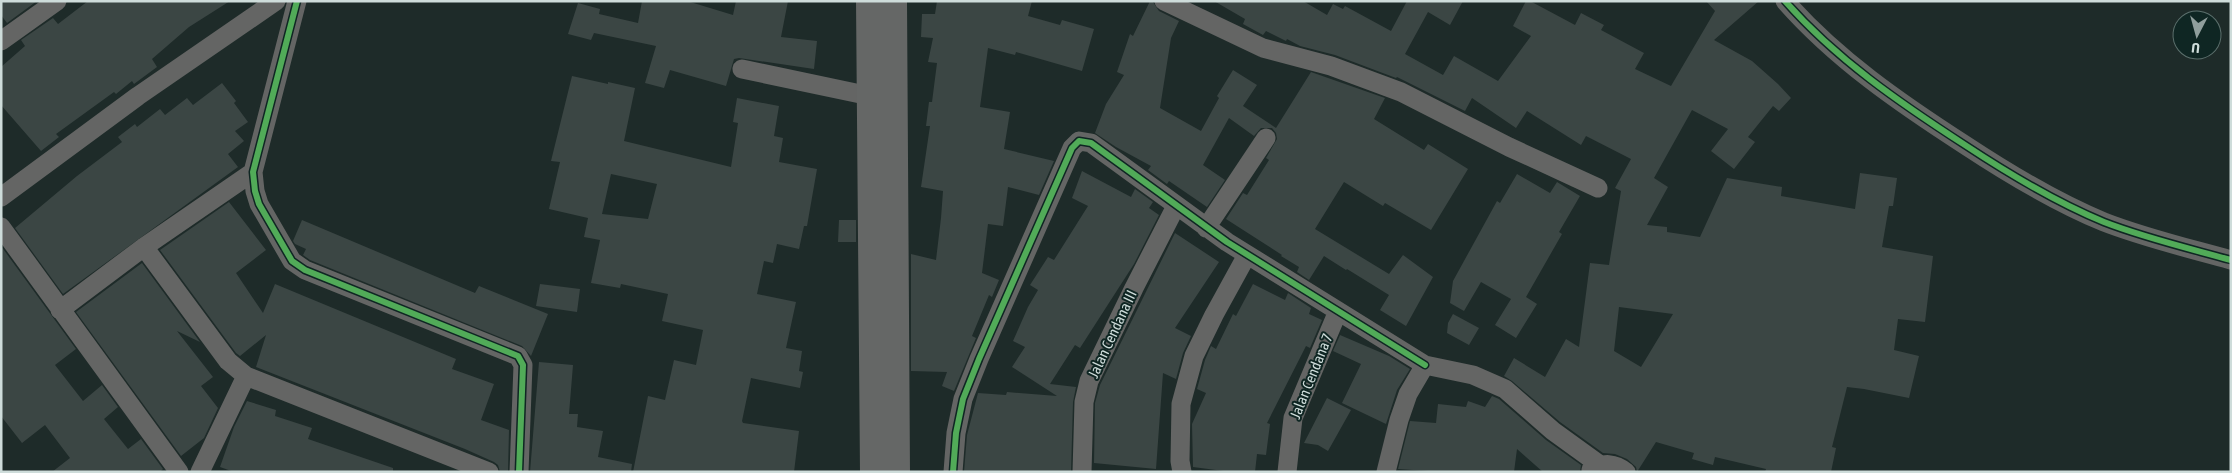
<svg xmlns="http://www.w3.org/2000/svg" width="2232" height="473" font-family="'Asap Condensed',sans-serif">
<rect width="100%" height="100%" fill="#1e2b29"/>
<path fill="#3b4644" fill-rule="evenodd" d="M1,1h36l-30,22 -6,-8z
M88,1h142l-41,26 -37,32 5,8 -23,17 -2,-3 -16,13 -2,-2 -58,42 3,3 -18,14 -40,-46v-38l24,-21 -4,-6 32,-22 5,6z
M642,1h45l46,14 3,-14h52l-7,36 36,4 -3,28 -75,-11 -5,1 -8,27 -56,-16 -6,18 -19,-5 11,-37 -62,-13 -3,7 -23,-6 10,-31 22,6 -1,5 39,9z
M937,1h95l-4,15 32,9 2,-5 32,9 -12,42 -66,-19 -1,3 -27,-7 -8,59 30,5 -6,37 50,12 -15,34 -31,-8 -5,39 -15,-2 -6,49 17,7 -7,17 -3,-2 -17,41 4,2 -22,53 -12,-5 5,-14 -36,-1v-117l25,6 5,-42 2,-27 -22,-4 9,-61h-4l3,-24h3l5,-39 -9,-1 5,-24 -12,-1 1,-23h13z
M1150,1l3,1 6,9 20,10 -8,17 -11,70 41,23 18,-33 -2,-2 16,-26 24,15 -14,21 33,22 35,-56 74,26 -11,21 50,31 4,-6 40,25 -37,61 -46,-27 -2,3 -39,-24 -29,47 74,45 14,-19 30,22 -27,49 -26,-16 9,-15 -42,-26 -1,1 -22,-14 -15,24 -12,-8 2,-5 -18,-11 1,-1 -56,-36 17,-26 4,2 22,-35 -3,-2 11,-19 -1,-6 -4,-5h-11l-7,8 -25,-18 -26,47 22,15 -18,27 -38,-26 -2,3 -19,-14 3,-4 -35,-19 -21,-14 11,-29 18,-29 -7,-3 13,-38 3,2z
M1214,1h89l24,14 6,-11 10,5 2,-3 46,25 16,-30h56l-13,24 -22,-13 -23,42 38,21 11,-19 44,25 33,-45 -18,-10 13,-25h4l45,24 6,-12 23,12 -3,5 43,23 -9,16 36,17 44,-75 -9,-10h53l-45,39 38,21 26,23 13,14 -12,13 -6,-5 -25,31 7,5 -21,27 -23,-18 17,-22 -36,-19 -38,68 14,9 -21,38 20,2v5l33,5 27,-59 55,9 -1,9 74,13 5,-36 37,5 -4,28h-4l-7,41 51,9 -8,66 -27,-3 -4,31 25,6 -10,42 -45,-9 -17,-2 -15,60 4,1 -5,24h-66l1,-3 -51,-12 -2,8 -21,-6 2,-6 -38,-11 -19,30 -1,-5 -9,-8 -12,-5 -12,-1 -43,-31 -48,-41 -8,-5 10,-18 31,19 21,-38 13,8 11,-84 19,2 12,-74 -6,-3 16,-29 -45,-23 -5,9 -54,-34 -11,17 -44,-30 -7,13 -68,-34 -1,1 -61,-23 -35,-9 -13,-7 -1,2 -20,-10 -3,4 -20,-11 2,-5zM1619,307l54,7 -32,53 -27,-16z
M572,76l36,8v-2l27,6 -11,53 107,26 7,-44 -5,-1 4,-24 42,8 -5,30 9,2 -4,24 38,7 -10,57h-3l-5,23 -22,-5 -4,19 -9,-2 -7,33 39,8 -10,46 16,3 -3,20 4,1 -3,16 -49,-10 -9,43 1,2 56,8 -5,41h-161l15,-76 17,4 9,-40 22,5 7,-35 -41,-9 6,-27 -47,-10 -1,4 -29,-5 9,-43 -16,-3 4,-19 -39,-9 11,-47 -9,-1zM611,174l46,10 -9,35 -46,-5z
M222,83l14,18 -2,2 14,19 -13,9 9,10 -16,13 10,13 -175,127 -48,-66 62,-52 45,-34 -4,-5 17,-13 2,3 23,-18 5,6 22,-17 6,7z
M1082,171l49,26 4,-8 18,13 -4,6 10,7 -25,49 -54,84 -5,-3 -25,39 26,3 -3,15 -2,70h-107l3,-37 11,-42 28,2 1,-3 50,4 -45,-29 13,-20 -12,-6 15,-34 10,-17 -8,-5 18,-28 6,3 34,-54 -16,-8z
M1517,174l33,19 7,-11 23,14 -21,36 3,2 -36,63 11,7 -21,34 -21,-13 16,-26 -30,-17 -17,29 -14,-8 3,-22 44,-80 3,2z
M229,202l37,48 -30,23 27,40 12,-29 181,75 -4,10 42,15 -13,36 28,10 -1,42h-8l-2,-7 -4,-3 -29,-13 -209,-82 10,-32 -26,21 -4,-3 -76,-103z
M302,220l173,73 4,-7 69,28 -17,42 -9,-10 -212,-86 -7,-5 3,-6 -11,-5 -2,-3z
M839,220h17v22h-18z
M1175,233l44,29 -44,66 16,8 -8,17 -7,26 -13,-6 -7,96 -62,-6 1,-60 5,-18z
M1,246l75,103 -21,16 28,36 19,-16 16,22 -14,12 24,30 13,-10 22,30 -3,3h-108l18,-14 -25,-33 -23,18 -21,-27z
M142,263l58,79 -23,-11 36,46 -12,9 17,22 -14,30 -23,18 -105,-144z
M540,284l40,5 -3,23 -41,-6z
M1253,284l32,16 3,-7 23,15 -2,6 13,6 -12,28 -4,-2 -39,77 3,1 -4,31 -9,-1 -2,18h-24l-38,-5 -1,-43 14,-31 -9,-4 8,-29 6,-14 5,3 17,-35 3,2z
M1453,314l26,14 -10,17 -22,-12 1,-10z
M1340,335l49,21 21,13 -13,21 -11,34 -44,-21 19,-39 -28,-13z
M539,362l34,3 -4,49h9l-1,13 26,4 -5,26 34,7 -1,8h-101z
M1492,396l7,3 47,41 35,25 -1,7h-37l-26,-23 -3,23h-71l-45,-3 12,-48 26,2 2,-19 28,3 2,-6 17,6z
M1327,398l24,12 -23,41 -10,-6 -14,-2z
M247,401l29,9 -1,6 37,12 -4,11 85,29v4h-159l-14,-5 14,-40z"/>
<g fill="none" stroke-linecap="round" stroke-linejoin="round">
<path stroke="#646564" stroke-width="19" d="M297,1l-44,171 2,19 4,13 33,57 13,9 213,86 5,9 -4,107
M1164,1l99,47 68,18 70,26 108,55 89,41
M1785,1c51,58 115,102 180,144 44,29 90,57 139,77 41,16 84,26 127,38
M1,41l56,-40
M742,69l128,27
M1,197l137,-101 138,-95
M1,227l178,245
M1206,228l60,-90
M144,247l84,114 18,15 243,96
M60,310l84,-63 109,-75
M1591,470c12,-8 24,-7 35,2
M200,472l46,-96
M953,472l3,-39 7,-34 16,-40 93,-211 7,-7 12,2 136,99 198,123
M1082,472l2,-70 5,-21 45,-93 42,-82
M1182,472l-2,-11 1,-57 13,-48 20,-41 33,-60
M1287,472l6,-54 45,-107
M1386,472l13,-52 9,-26 17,-29 48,10 32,14 48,42 47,34"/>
<path stroke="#656766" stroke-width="26" d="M869,1l4,471
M894,1l3,471"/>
<defs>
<path id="cycleway" d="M297,1l-44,171 2,19 4,13 33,57 13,9 213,86 5,9 -4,107
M1785,1c51,58 115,102 180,144 44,29 90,57 139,77 41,16 84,26 127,38
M953,472l3,-39 7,-34 16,-40 93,-211 7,-7 12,2 136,99 198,123"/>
</defs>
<use href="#cycleway" stroke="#0f2623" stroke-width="9"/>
<use href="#cycleway" stroke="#51ab58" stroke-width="6"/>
</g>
<g text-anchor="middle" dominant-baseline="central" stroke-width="4" stroke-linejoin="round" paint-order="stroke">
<g font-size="15" fill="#cedcda" stroke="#0f2623">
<text transform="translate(1112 334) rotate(-65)">Jalan Cendana III</text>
<text transform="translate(1311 376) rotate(-68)">Jalan Cendana 7</text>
</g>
</g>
<rect width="2232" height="473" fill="none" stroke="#cedcda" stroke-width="5"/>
<g transform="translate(2197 35) rotate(186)"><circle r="24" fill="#0f2623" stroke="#5b6f6c"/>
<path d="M0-4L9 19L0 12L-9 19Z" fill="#909e9c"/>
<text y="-8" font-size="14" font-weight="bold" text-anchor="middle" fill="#cedcda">U</text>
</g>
</svg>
